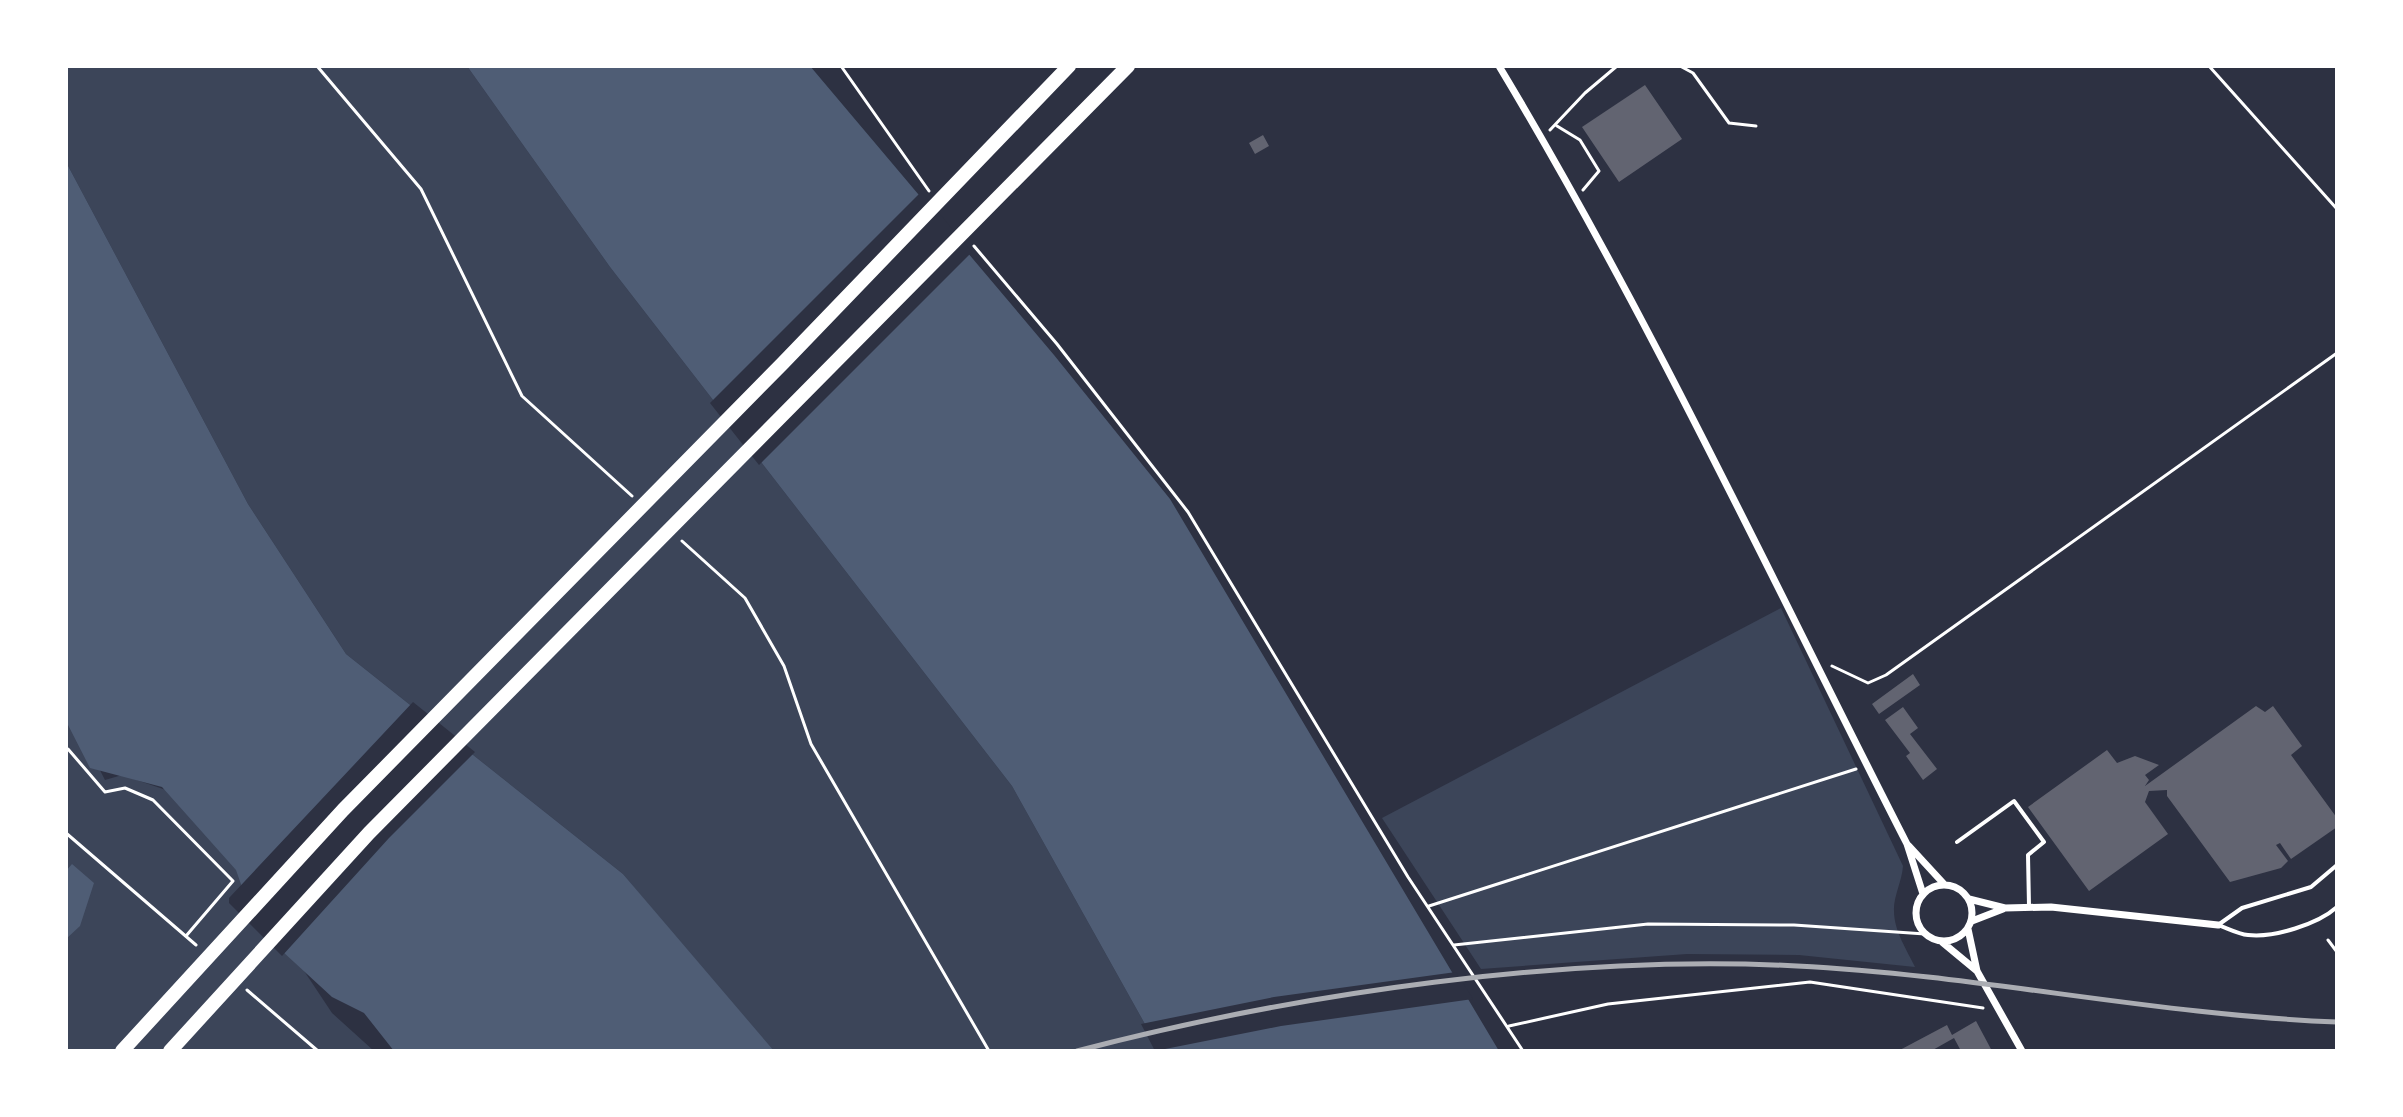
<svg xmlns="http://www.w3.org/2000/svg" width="2403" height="1117" font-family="'Exo 2',sans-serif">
<rect width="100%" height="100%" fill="#2d3142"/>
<path fill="#3c4559" d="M66,66h401l143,201 402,519 148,265h-386l-13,-11 -138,-166 -277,-220 -98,-150 -182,-342z
M1781,608l122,258c-1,15 -10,32 -9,45 0,20 13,39 21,56l-116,-12 -112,-1 -206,15 -99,-151z
M66,704l39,76 17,-5 44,15 71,80 95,143 42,38h-308z"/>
<path fill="#4f5d75" d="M467,66h343l244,289 116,144 329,552h-339l-148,-265 -402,-519z
M66,162l182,342 98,150 277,220 151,177h-380l-30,-38 -32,-16 -50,-46 -39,-61 -7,-20 -74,-83 -72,-19 -24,-47z
M72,864l22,19 -14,43 -14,13v-68z"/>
<path fill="#2d3142" d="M921,192l51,60 -213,213 -49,-62z
M413,702l62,50 -86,86 -107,118 -53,-53v-5z
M1456,972l17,27 -192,27 -126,25 -14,-27 133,-27z"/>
<path fill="#626471" d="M1645,85l37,54 -63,43 -37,-55z
M1263,135l6,11 -14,8 -6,-11z
M1913,674l7,11 -41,29 -7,-10z
M2256,706l9,6 8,-6 29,40 -11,9 46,63v9l-46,32 -11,-16 -4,2 12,16 -7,7 -51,14 -63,-86v-6l-18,1 -4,11 23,32 -79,57 -61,-84 79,-57 10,13 18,-7 24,9 -14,10 4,5 -4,6z
M1903,707l15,21 -8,6 27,35 -14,11 -17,-24 4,-3 -25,-33z
M1976,1021l16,30h-31l-7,-13 -23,13h-33l49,-26 5,10z"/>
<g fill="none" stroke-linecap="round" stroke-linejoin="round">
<path stroke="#fff" stroke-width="3" d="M317,66l104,123 101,207 110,100
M841,66l88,125
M1680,66l13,7 36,50 27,3
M2209,66l128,143
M1557,126l23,14 19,31 -16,19
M1550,130l35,-37 32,-27
M974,246l83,98 131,168 220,365 115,174
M682,541l63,57 39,68 27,78 178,307
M1832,666l36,17 18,-8 451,-322
M68,749l37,43 20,-4 28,12 80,81 -47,55
M66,833l130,112
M1429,906l427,-137
M2328,940l9,12
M1454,945l194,-21 146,1 131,9
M247,990l71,61
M1509,1026l99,-22 202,-22 173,26"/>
<path stroke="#fff" stroke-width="4" d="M1957,842l57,-41 30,41 -16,13 1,51
M2337,865l-26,22 -69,21 -24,17c9,3 20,9 30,10 26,3 70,-11 89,-28"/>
<path stroke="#fff" stroke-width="7" d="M1499,66c151,251 275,518 408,778l16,50
M1909,846l35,38
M1916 913a28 28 0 1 1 56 0a28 28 0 1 1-56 0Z
M1969,899l36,9 46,-1 167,18
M1972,921l31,-12
M1968,929l9,42 45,80
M1942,942l35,29"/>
<path stroke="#fff" stroke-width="14" d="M122,1051l221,-241 440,-447 286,-297
M170,1051l199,-218 759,-767"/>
<path stroke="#abadb3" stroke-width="5" d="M1077,1051c221,-58 491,-97 720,-85 181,9 359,49 540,56"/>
</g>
<rect width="2403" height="1117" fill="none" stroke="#ffffff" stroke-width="136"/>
</svg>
